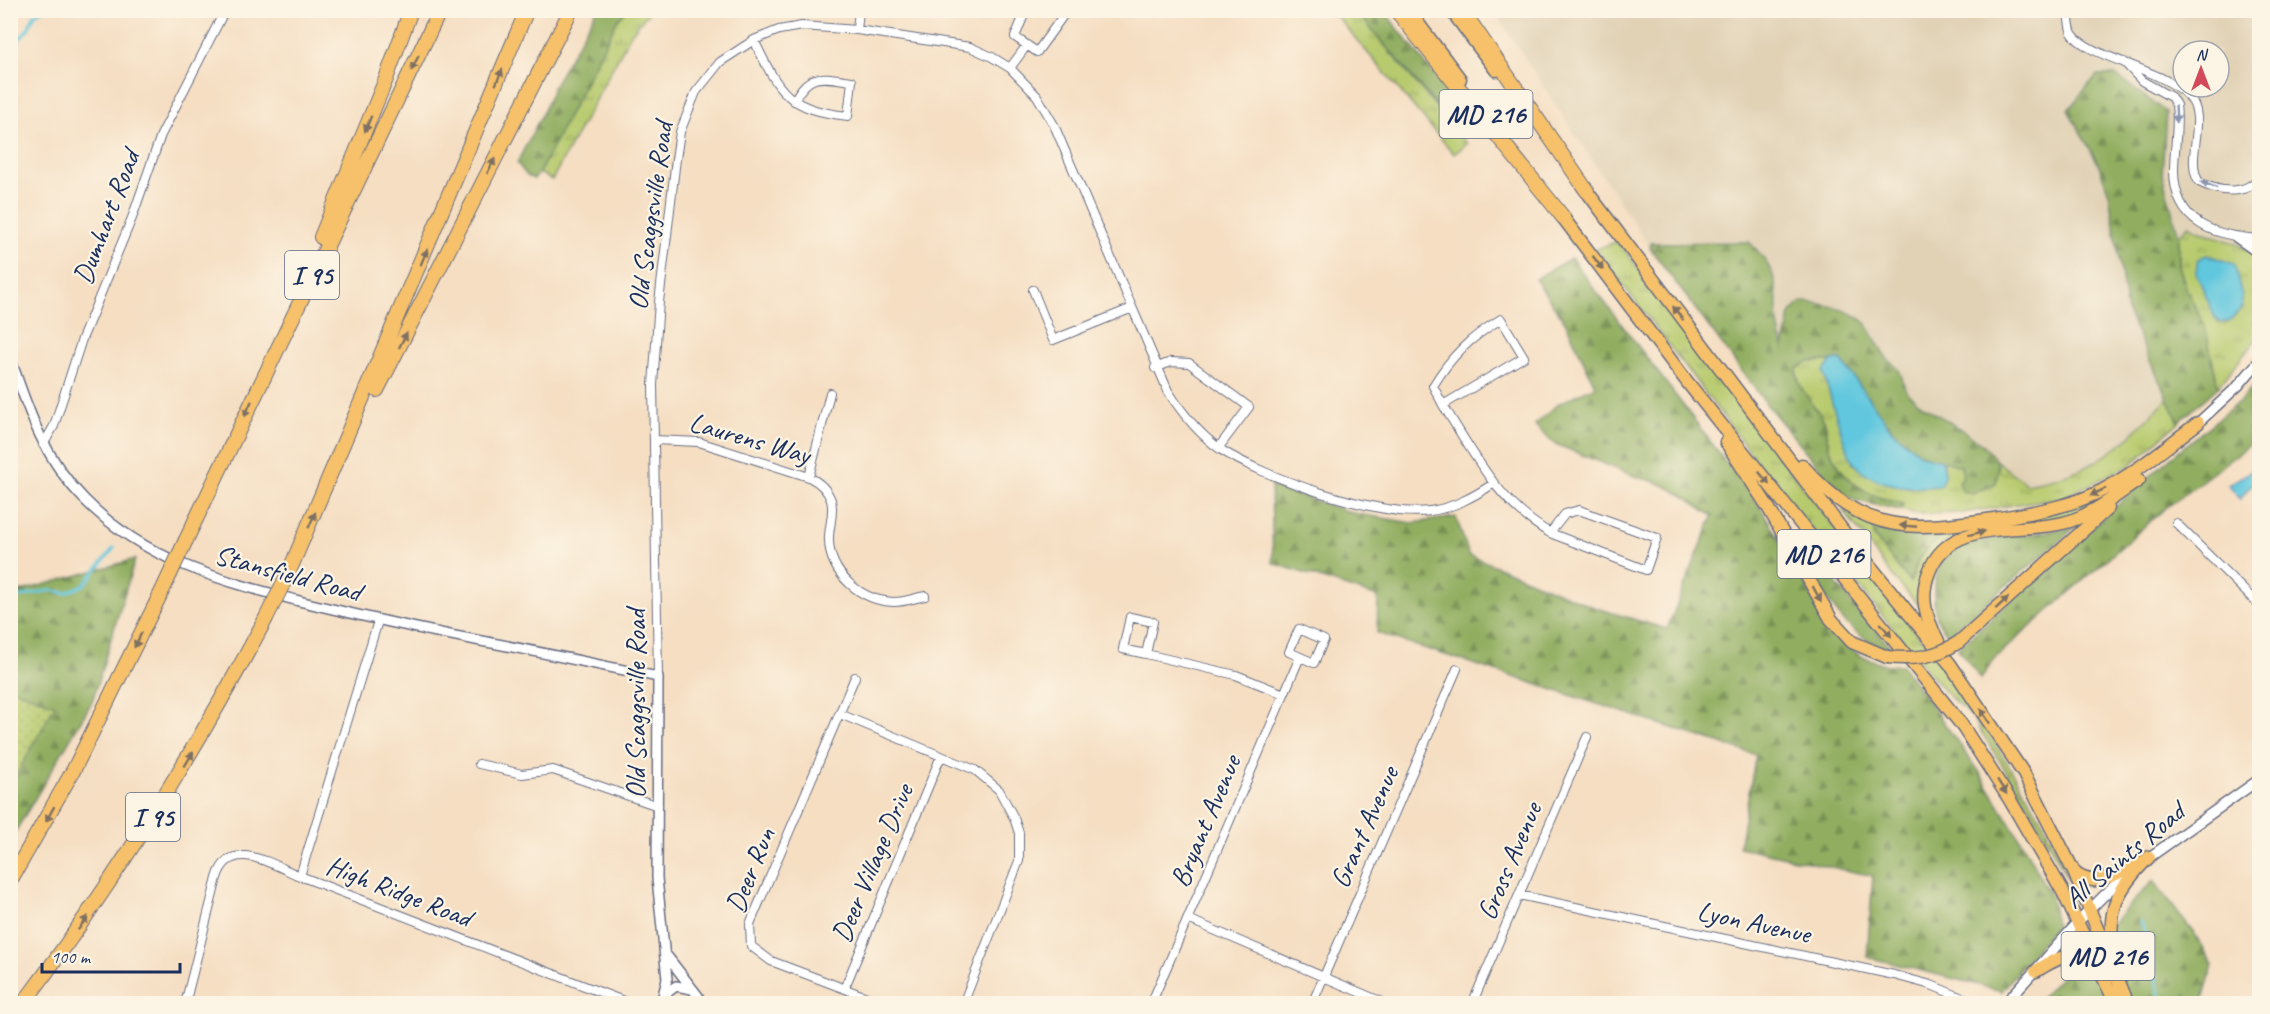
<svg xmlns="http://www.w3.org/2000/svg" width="2270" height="1014" font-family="Caveat,sans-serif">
<defs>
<pattern id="grass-tufts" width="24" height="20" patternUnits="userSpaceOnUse" patternTransform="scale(1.5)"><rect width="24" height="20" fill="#b7ca6d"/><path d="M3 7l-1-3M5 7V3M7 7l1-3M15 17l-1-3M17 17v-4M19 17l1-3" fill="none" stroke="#94a45d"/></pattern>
<pattern id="forest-firs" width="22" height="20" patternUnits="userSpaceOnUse" patternTransform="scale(1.5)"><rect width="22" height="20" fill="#91ae60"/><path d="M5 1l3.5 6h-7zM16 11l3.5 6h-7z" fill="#768e52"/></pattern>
<pattern id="park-dots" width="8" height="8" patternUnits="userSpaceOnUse" patternTransform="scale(1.5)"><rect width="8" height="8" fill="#b7ca6d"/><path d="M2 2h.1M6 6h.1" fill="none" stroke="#94a45d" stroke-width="1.8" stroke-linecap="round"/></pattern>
</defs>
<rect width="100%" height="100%" fill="#fcf5e5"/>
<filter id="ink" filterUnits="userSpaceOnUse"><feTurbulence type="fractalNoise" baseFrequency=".0167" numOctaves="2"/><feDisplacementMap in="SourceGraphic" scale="12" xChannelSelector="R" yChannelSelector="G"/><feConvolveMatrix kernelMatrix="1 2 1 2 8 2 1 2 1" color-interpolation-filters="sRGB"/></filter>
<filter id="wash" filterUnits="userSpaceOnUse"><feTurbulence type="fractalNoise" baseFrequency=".008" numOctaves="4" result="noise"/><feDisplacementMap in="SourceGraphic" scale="24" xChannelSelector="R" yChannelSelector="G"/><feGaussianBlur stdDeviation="1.35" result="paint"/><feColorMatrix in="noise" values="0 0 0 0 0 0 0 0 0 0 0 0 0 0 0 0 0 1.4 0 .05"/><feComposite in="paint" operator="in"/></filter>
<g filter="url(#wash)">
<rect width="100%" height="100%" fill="#f5dec2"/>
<path fill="#e1d2b6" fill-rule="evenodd" d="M1494,11h765v248l-13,-12 -40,-12 -17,-10 -10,11 -17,-61 4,-63 -98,-2 30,53 11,30 18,119 41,86 -49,50 -28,17 -32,13 -33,6 -33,-26 -21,-22 -47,-29 -18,-16 -8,-21 -15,-14 -23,-37 -16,-9 -17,-2 -13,-6 -27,32 -3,16 -6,-16v-16l-30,-76 -98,1 -1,5zM2183,51h36v36h-36z"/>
<path fill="url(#grass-tufts)" stroke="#697c66" stroke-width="1.5" d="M626,11h24l-18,21 -80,148 -13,-7 78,-153z
M1328,11h28l111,133 -13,10 -116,-136z
M2189,225c24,15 50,13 70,34v77l-41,51 -13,-61 -18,-35 -8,-25v-30z
M1618,241l121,164 225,289 60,96 22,38 26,58 -43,-79 -57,-90 -27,-25 -186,-228 -163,-215z
M1832,361l-9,11 30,91 92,11 -3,-14 19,6 2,10 35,-7 -5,-11 33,26c73,-12 93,-36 142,-86l11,24 -50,44 -66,31 -100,16 -47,1 -15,-4 2,-7c-37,-5 -64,-23 -75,-60 -2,-7 0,-16 -4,-22 -9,-16 -29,-34 -27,-52l10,-7z
M2108,493l2,1 -4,3 -39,21 -123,25 -24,64 -27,-30 -50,-67 36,15 -5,12 36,45 9,-24 29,-29z"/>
<path fill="url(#forest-firs)" stroke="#566e5f" stroke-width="1.5" d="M597,10l29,1 -9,10 -78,152 -5,6 -7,-3 -10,-13 28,-55 9,-23z
M1356,11h28l82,104 -12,11z
M2097,75h18l51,37 -4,63 17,61v30l8,25 18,35 13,61 -39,35 -52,-110 -18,-119 -11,-30 -30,-53z
M1749,242c44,42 18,61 35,106l6,-34 11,-12c16,0 43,6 57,15 13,8 18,26 26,38 4,6 12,10 16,17 3,6 3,15 8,21 19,22 87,46 90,76 0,4 -2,10 -2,14l-23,11 -11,-3 -3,-9 4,-6 -2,-10 -40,-11 -30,-26 -50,-69 -34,2 -10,7c-2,18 18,36 27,52 4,6 2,15 4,23 12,36 38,54 75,59l-2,7 -45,-9 -18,-11 -71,-85 -117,-157 1,-5z
M1571,258l190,250 75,131 27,18 24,8h15l76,105 44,73 29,54 5,28 -54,66 -135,-34 6,-81 -134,-29 17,-92 -379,-122 1,-36 -105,-34 -2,-77 82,27 59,10 44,-6 13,38 127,53 71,21 46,-113c-23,-15 -47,-35 -74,-38l-86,-35 -18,-18 23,-21 37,-18 -29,-63 -31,-44z
M2259,379v59l-97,73 -167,147 -14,21 -23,-31 211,-189 72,-59z
M1879,525l20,6 49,-2 -29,29 -9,24 -36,-45 -1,-9z
M2076,527l-127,107c-12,-8 -15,-24 -15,-37 -3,-57 50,-57 91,-62 17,-2 34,-6 51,-8z
M1795,536l98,114c-54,-12 -73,-65 -98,-109z
M135,559l-43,143 -81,137v-245z
M2153,881l43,55 17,29 -11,38 -167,1z"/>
<path fill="url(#park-dots)" stroke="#697c66" stroke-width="1.5" d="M11,688l44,17 -44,80z"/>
<path fill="#60c7de" stroke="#3e7b9e" stroke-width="1.5" d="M2207,255l27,9 8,32v12l-13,13 -9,2 -5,-5 -19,-46 2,-13z
M1841,360l50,69 30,26 21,5 3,14 -5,12c-30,3 -64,2 -86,-23 -8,-9 -26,-75 -31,-91l9,-11z
M2255,469l4,7 -19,23 -12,-14z"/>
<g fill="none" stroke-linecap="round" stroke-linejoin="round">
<path stroke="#60c7de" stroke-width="3" d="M10,50l18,-21 7,-15 7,-4
M10,599l41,-9 14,3 19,-8 30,-37
M2141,922l10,27 10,55"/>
</g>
</g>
<g filter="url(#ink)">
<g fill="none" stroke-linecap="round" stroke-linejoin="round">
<defs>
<path id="minor" d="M1026,10l-11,27 22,15 28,-39 -3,-3
M2068,10c1,7 1,17 4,23 15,25 89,34 117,64 20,21 -5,62 10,85 19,10 49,15 61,-7
M857,30l2,-20
M754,40c25,52 32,69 94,76l4,-35c-29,-4 -43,-10 -58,20
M2124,62l18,19 29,16 5,8c3,21 -2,44 -2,65 0,54 40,66 86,69
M1010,68l17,-23
M1033,290l20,50 77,-31
M1155,368l16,-6 18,1 60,44 -30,40
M1443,405l-10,-19c18,-30 38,-49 68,-67l23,38 -81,48c31,49 56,99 107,128l15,-19 14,-4 78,28 -11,32 -96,-37
M654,440l45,2 110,35c10,5 18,12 22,23 4,13 -3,28 -2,41 1,33 32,60 65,61 10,0 21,-4 31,-6
M43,445l11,-19 28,-87 50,-121 29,-83 64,-125
M809,477l21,-84
M2176,523l84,83
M378,621l-78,255 331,128
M1299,629l25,11 -10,23 -25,-11z
M1146,654l-23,-5 7,-32 23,5 -7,32 90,21 48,19
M658,677l-5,-292 6,-83 17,-143 4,-27 16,-40 24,-30 34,-22 25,-10 23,-4 55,4 113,17 22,10 18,11 27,28 17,29 114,266c14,22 31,43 52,58 42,28 160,69 210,62 23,-3 43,-14 63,-27
M855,677l-105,247 1,22 20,15 114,43
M840,714l135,56 24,20 15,28 5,15v28l-56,143
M479,764l43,10 31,-4 105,36
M1519,895l375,80 37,10 46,19
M1188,919l199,85
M845,987l96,-231
M185,1004l32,-126c12,-42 56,-13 83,-2
M1151,1004l149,-347
M1312,1004l145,-335
M1472,1004l115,-267"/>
<path id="tertiary" d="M2236,237l24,17
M10,357c18,53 34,102 75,143 60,61 138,81 218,102 58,14 115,27 173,38 61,11 121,25 182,37l-1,201 10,101 -6,25
M2198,423l40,-37 22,-26
M2144,861l116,-82
M667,956l31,40 2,8
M664,995l12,-9 16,3
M2004,1004c43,-44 79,-93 127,-133"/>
<path id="primary" d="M1408,10l52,69
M1451,10l45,60
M1582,185l280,371 88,108 74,110 50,98 54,132
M1558,211l130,172 273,341 49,76 53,92 53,112
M1726,442l42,65 63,112 21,23 35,15
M1802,465c62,72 112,66 198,53 35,-6 69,-11 101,-27 35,-18 66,-45 97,-68
M1938,641c-12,-23 -19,-44 -9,-69 20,-55 90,-38 134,-49 29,-7 52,-27 76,-43
M1959,642l149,-134
M2075,873c20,17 42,0 62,-10
M2114,957c-8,-46 2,-68 35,-100
M2036,971c26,-16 37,-22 64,-3"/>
<path id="motorway" d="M1396,10l167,207
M1462,10l125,181
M321,237l65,-158 25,-69
M377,390l194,-380
M186,540l254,-530
M288,574l239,-564
M10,881l63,-110 91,-184
M23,1004c92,-123 170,-249 242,-384"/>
</defs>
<use href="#minor" stroke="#676c81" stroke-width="10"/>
<use href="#tertiary" stroke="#676c81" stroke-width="12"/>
<use href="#primary" stroke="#676c81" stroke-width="15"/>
<use href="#motorway" stroke="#676c81" stroke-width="16"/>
<use href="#minor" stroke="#fff" stroke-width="8"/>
<use href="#tertiary" stroke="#fff" stroke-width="9"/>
<use href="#primary" stroke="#f6c16b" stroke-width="12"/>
<use href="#motorway" stroke="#f6c16b" stroke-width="14"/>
<defs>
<path id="primary-bridge" d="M1887,657c27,3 49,0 72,-15"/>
<path id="motorway-bridge" d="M164,587l22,-47
M265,620l23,-46"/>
</defs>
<use href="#primary-bridge" stroke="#676c81" stroke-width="15" stroke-linecap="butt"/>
<use href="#motorway-bridge" stroke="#676c81" stroke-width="16" stroke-linecap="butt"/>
<use href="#primary-bridge" stroke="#f6c16b" stroke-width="12"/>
<use href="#motorway-bridge" stroke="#f6c16b" stroke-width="14"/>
</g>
<defs><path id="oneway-solid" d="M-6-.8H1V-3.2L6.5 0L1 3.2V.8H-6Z" transform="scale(1.5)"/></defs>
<g fill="#7e7164">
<use href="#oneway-solid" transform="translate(415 63) rotate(116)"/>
<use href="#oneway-solid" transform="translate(499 77) rotate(-67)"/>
<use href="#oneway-solid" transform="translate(368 124) rotate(112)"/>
<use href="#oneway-solid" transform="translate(491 166) rotate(-63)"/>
<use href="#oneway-solid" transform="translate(424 257) rotate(-67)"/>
<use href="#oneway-solid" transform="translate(1598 263) rotate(53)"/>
<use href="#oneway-solid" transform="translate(1678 313) rotate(-127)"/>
<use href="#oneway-solid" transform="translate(403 340) rotate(-63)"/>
<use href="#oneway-solid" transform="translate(248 409) rotate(115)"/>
<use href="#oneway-solid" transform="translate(1764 478) rotate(51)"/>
<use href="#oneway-solid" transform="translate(2098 492) rotate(154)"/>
<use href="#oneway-solid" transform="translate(312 520) rotate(-66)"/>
<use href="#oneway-solid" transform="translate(1908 526) rotate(-175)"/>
<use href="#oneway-solid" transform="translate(1977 533) rotate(-14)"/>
<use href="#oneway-solid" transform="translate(1817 594) rotate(61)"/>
<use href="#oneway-solid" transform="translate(2002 603) rotate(-42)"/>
<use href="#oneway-solid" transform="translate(1886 630) rotate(51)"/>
<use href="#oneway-solid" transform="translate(138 640) rotate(116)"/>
<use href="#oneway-solid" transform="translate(1985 716) rotate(-124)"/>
<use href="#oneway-solid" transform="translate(189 759) rotate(-59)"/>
<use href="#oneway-solid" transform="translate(2002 787) rotate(57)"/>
<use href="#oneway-solid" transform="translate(50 814) rotate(119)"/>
<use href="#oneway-solid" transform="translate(83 923) rotate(-55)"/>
</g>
<g fill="#8d97ae">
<use href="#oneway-solid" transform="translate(2176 114) rotate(87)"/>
<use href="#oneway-solid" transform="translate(2209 185) rotate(-160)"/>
</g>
</g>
<g text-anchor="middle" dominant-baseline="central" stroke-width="4.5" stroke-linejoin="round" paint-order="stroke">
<g fill="#fcf5e5" stroke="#5e6a86" stroke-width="1.5">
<rect x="1439.5" y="90" width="93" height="48" rx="4.5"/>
<rect x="285" y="251" width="54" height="48" rx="4.5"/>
<rect x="1777.5" y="530" width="93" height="48" rx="4.5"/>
<rect x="126" y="793" width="54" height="48" rx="4.5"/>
<rect x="2061.5" y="932" width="93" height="48" rx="4.5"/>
</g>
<g font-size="27" font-weight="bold" fill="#1b2f5e">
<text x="1486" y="114">MD 216</text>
<text x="312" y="275">I 95</text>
<text x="1824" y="554">MD 216</text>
<text x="153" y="817">I 95</text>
<text x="2108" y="956">MD 216</text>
</g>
<g font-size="28" fill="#1b2f5e" stroke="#fcf5e5">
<text transform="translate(650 216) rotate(-82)">Old Scaggsville Road</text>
<text transform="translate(106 217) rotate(-69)">Dumhart Road</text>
<text transform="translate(750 438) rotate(16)">Laurens Way</text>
<text transform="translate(288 573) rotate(15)">Stansfield Road</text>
<text transform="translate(635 704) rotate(-90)">Old Scaggsville Road</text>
<text transform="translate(1205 821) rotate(-67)">Bryant Avenue</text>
<text transform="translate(1364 827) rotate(-66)">Grant Avenue</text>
<text transform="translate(2124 855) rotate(-40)">All Saints Road</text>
<text transform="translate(1509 861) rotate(-67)">Gross Avenue</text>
<text transform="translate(872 863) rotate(-67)">Deer Village Drive</text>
<text transform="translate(750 870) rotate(-68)">Deer Run</text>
<text transform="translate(399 891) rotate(21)">High Ridge Road</text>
<text transform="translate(1754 922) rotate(12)">Lyon Avenue</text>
</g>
</g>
<rect width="2270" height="1014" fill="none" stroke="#fcf5e5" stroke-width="36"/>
<g transform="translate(2201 69)"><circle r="28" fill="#fcf5e5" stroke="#a2a6af" stroke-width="1.5"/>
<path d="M0-4.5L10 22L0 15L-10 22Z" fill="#d1495b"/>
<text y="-9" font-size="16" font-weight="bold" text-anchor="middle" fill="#1b2f5e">N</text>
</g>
<path d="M42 963v9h138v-9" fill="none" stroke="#1b2f5e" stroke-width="3"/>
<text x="51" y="963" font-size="18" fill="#1b2f5e" stroke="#fcf5e5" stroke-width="4.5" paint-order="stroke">100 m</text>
</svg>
